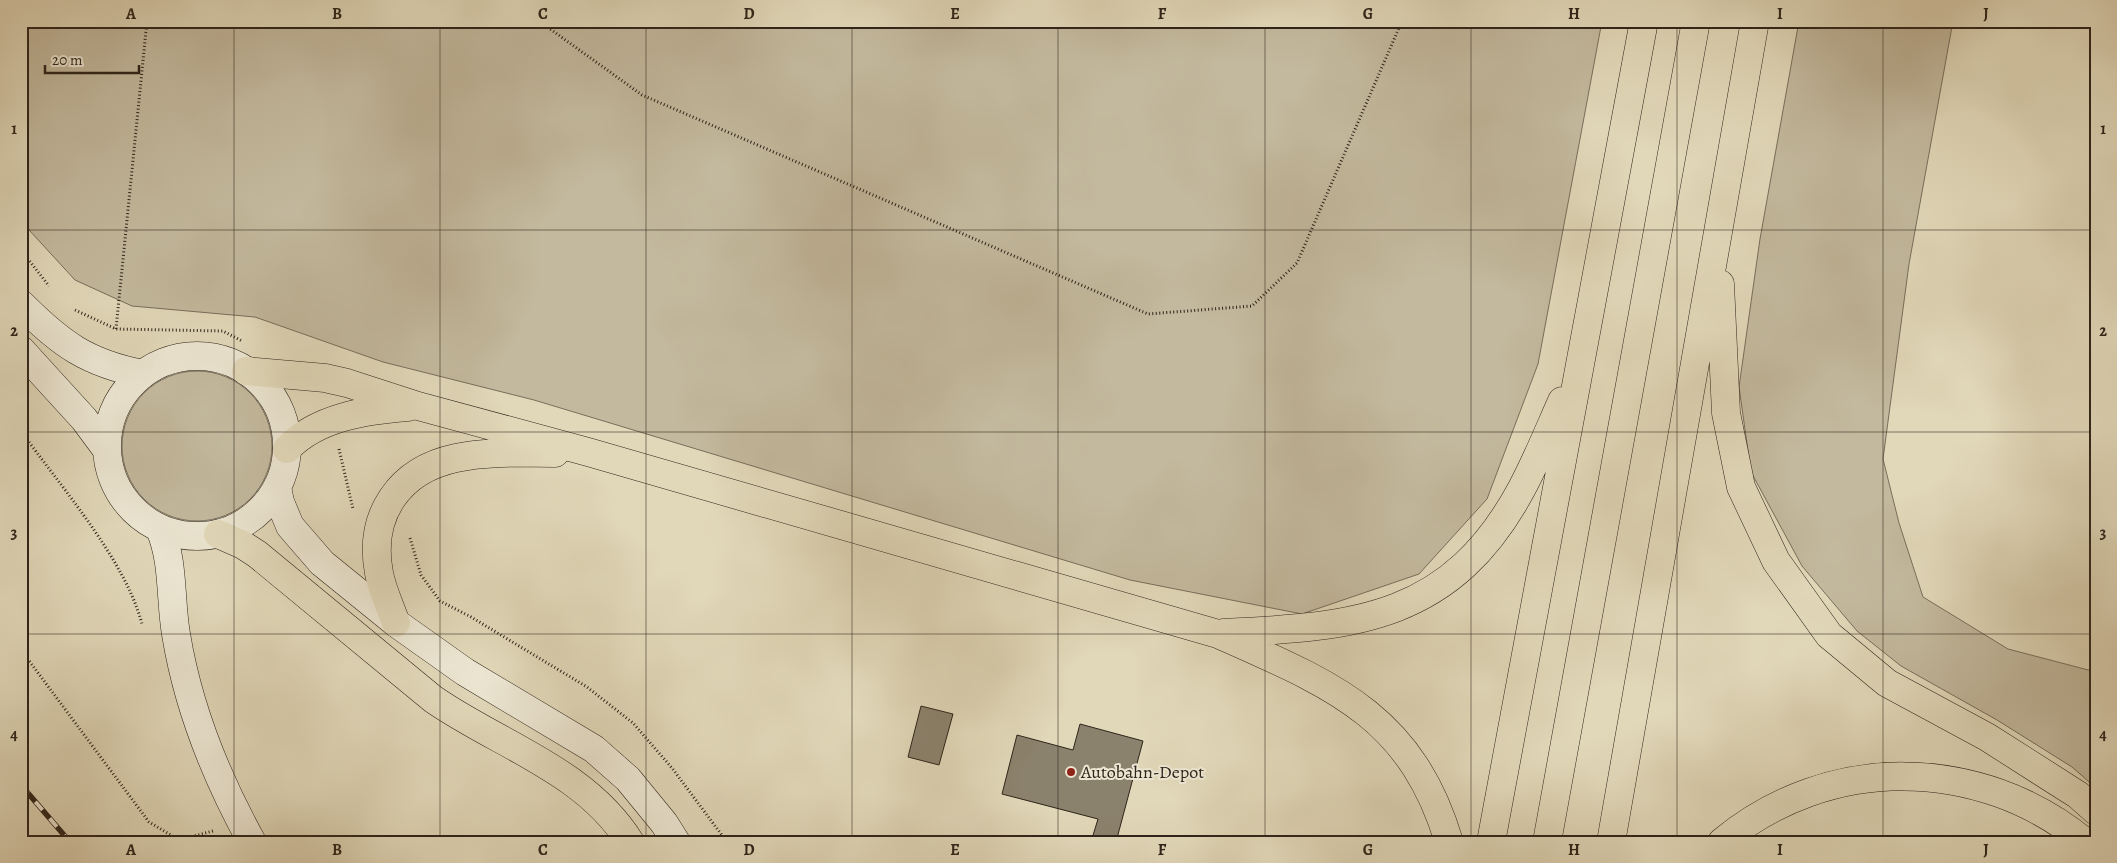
<svg xmlns="http://www.w3.org/2000/svg" width="2117" height="863" font-family="Alegreya,serif">
<rect width="100%" height="100%" fill="#e1d8b9"/>
<filter id="stains"><feTurbulence type="fractalNoise" baseFrequency=".004" numOctaves="4"/><feColorMatrix values="0 0 0 0 .2 0 0 0 0 .09 0 0 0 0 .02 0 0 0 .5 -.17"/></filter>
<radialGradient id="worn" r=".72"><stop offset=".6" stop-color="#630" stop-opacity="0"/><stop offset="1" stop-color="#630" stop-opacity=".3"/></radialGradient>
<path fill="#c3b99e" stroke="#786e5c" d="M21,21h1581l-64,343 -51,135 -68,75 -117,40 -172,-34 -596,-180 -151,-38 -128,-45 -123,-11 -57,-26 -45,-49 -9,-16z
M1799,21h154l-44,243 -26,195 16,64 24,74 85,52 88,23v116l-24,-21 -75,-47 -96,-54 -44,-35 -55,-65 -51,-94 -12,-85 21,-148z
M122 446a75 75 0 1 1 150 0a75 75 0 1 1-150 0Z"/>
<path fill="#8b826d" stroke="#2e241b" d="M921,706l32,8 -14,51 -31,-8z
M1080,724l63,17 -27,101h-25l7,-23 -96,-25 15,-59 56,15z"/>
<g fill="none" stroke-linecap="round" stroke-linejoin="round">
<defs>
<path id="secondary" d="M21,304c40,40 66,59 122,70
M21,350l63,69 23,31
M107 446a90 90 0 1 1 180 0a90 90 0 1 1-180 0Z
M277,487l3,15 10,24 32,37 74,60 69,49 129,77 34,30 36,44 12,19
M160,529c14,33 10,70 16,105 12,74 40,143 76,208"/>
<path id="motorway" d="M1720,284l6,129 15,74 35,74 53,74 58,48 100,54 91,58 18,16
M246,371l79,7 22,5 71,23 170,46 630,182c112,50 193,80 231,208
M287,449c30,-32 80,-39 121,-42
M218,534l25,11 14,9 176,145c66,46 152,71 197,143
M396,623c-6,-17 -14,-33 -17,-50 -11,-58 20,-103 77,-115 32,-7 66,-5 99,-5
M1223,633c134,-6 229,-14 299,-145 15,-28 27,-58 40,-87
M1491,842l153,-821
M1547,842l149,-821
M1611,842l144,-821
M1722,842c106,-88 257,-87 363,0"/>
</defs>
<use href="#secondary" stroke="#2e241b" stroke-width="29"/>
<use href="#motorway" stroke="#2e241b" stroke-width="29"/>
<path stroke="#2e241b" stroke-width="3" stroke-dasharray="1 2.5" stroke-linecap="butt" d="M539,21l103,74 506,219 104,-8 45,-43 105,-242
M21,250l28,36
M75,310l41,19 107,2 19,10
M116,329l31,-308
M21,431c39,55 104,128 121,193
M339,449l14,60
M410,538l11,37 19,26 31,16 116,70 46,36 39,45 55,74
M21,650l128,172 30,18 34,-9"/>
<use href="#secondary" stroke="#ece6d2" stroke-width="28"/>
<use href="#motorway" stroke="#e1d8b9" stroke-width="28"/>
<defs>
<path id="rail" d="M21,785l49,57"/>
</defs>
<use href="#rail" stroke="#2e241b" stroke-width="5.5"/>
<use href="#rail" stroke="#ece6d2" stroke-width="4" stroke-dasharray="11" stroke-linecap="butt"/>
</g>
<path fill="none" stroke="#2e241b" stroke-width="1" stroke-opacity="0.55" d="M234,21v821M440,21v821M646,21v821M852,21v821M1058,21v821M1265,21v821M1471,21v821M1677,21v821M1883,21v821M21,230h2075M21,432h2075M21,634h2075"/>
<circle fill="#8f2418" stroke="#ece6d2" stroke-width="2" cx="1071" cy="772" r="5"/>
<g text-anchor="middle" dominant-baseline="central" stroke-width="4" stroke-linejoin="round" paint-order="stroke">
<g font-size="18" fill="#2e241b" stroke="#ece6d2" text-anchor="start">
<text x="1081" y="772">Autobahn-Depot</text>
</g>
</g>
<rect width="2117" height="863" fill="none" stroke="#e1d8b9" stroke-width="55"/>
<path d="M45 65v8h94v-8" fill="none" stroke="#2e241b" stroke-width="2.5"/>
<text x="52" y="65" font-size="15" fill="#2e241b" stroke="#ece6d2" stroke-width="4" paint-order="stroke">20 m</text>
<rect x="28" y="28" width="2062" height="808" fill="none" stroke="#2e241b" stroke-width="2"/>
<g font-size="16" text-anchor="middle" font-weight="bold" fill="#2e241b">
<text x="131" y="19">A</text>
<text x="337" y="19">B</text>
<text x="543" y="19">C</text>
<text x="749" y="19">D</text>
<text x="955" y="19">E</text>
<text x="1162" y="19">F</text>
<text x="1368" y="19">G</text>
<text x="1574" y="19">H</text>
<text x="1780" y="19">I</text>
<text x="1986" y="19">J</text>
<text x="14" y="134">1</text>
<text x="2103" y="134">1</text>
<text x="14" y="336">2</text>
<text x="2103" y="336">2</text>
<text x="14" y="538">3</text>
<text x="2103" y="538">3</text>
<text x="14" y="740">4</text>
<text x="2103" y="740">4</text>
<text x="131" y="855">A</text>
<text x="337" y="855">B</text>
<text x="543" y="855">C</text>
<text x="749" y="855">D</text>
<text x="955" y="855">E</text>
<text x="1162" y="855">F</text>
<text x="1368" y="855">G</text>
<text x="1574" y="855">H</text>
<text x="1780" y="855">I</text>
<text x="1986" y="855">J</text>
</g>
<rect width="100%" height="100%" filter="url(#stains)"/>
<rect width="100%" height="100%" fill="url(#worn)"/>
</svg>
